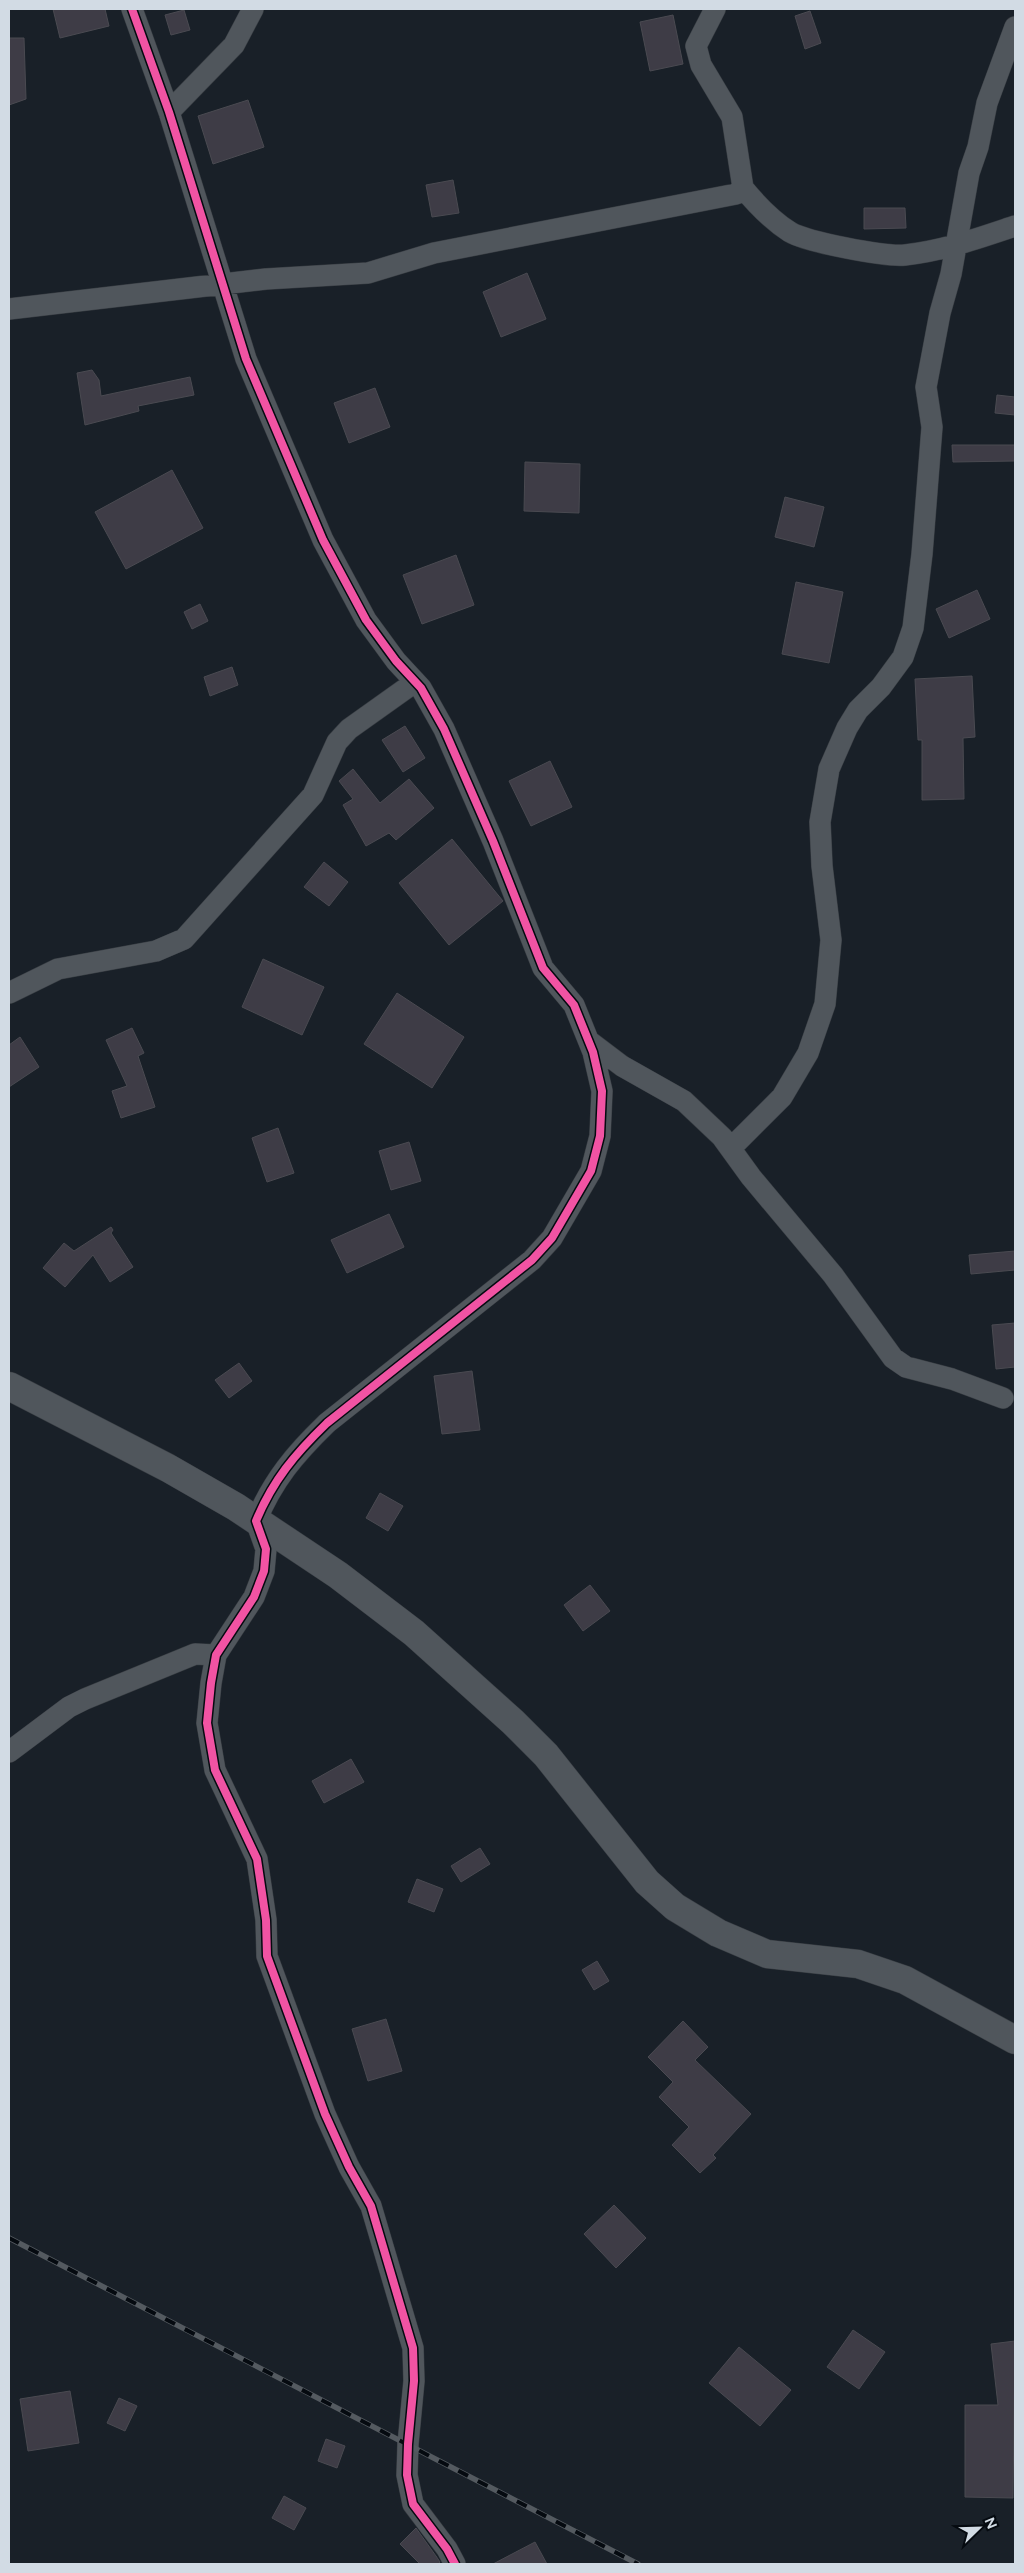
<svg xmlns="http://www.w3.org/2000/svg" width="1024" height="2573" font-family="Figtree,sans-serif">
<rect width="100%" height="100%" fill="#192028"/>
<path fill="#3e3c46" stroke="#4a4a51" d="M53,9h52l4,17 -49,12z
M184,10l6,20 -19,5 -6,-20z
M810,11l11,32 -16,6 -10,-33z
M673,15l10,49 -33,7 -10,-49z
M9,38h15l2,61 -17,6z
M248,100l16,47 -51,17 -15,-48z
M453,180l6,33 -27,4 -6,-32z
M864,208h41l1,20 -42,1z
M527,273l19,46 -45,18 -18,-45z
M92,370l7,10 2,16 89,-19 4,18 -56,11 1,5 -54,14 -8,-52z
M375,388l15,39 -41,16 -15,-40z
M997,395l18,2v18l-20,-2z
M952,445h63v16l-62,1z
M525,462l55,2 -1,49 -55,-2z
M172,470l31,58 -77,41 -31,-57z
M785,497l39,10 -10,40 -39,-10z
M456,555l18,50 -52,19 -19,-49z
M796,582l47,10 -14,71 -47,-9z
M977,590l13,29 -41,19 -13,-29z
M200,604l8,17 -16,8 -8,-17z
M232,667l6,18 -28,11 -6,-19z
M972,676l3,61 -12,1 1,61 -42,1v-60h-4l-3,-61z
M405,726l20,32 -22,14 -21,-32z
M550,761l22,46 -41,19 -22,-45z
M353,769l27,34 29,-24 25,29 -38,32 -7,-7 -23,13 -23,-41 10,-6 -14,-18z
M452,839l51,62 -54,44 -50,-62z
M324,862l24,20 -19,24 -25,-19z
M263,959l61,28 -22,48 -60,-28z
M397,993l67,44 -32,51 -68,-44z
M132,1028l12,25 -6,3 17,51 -34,11 -9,-27 15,-5 -21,-46z
M20,1037l19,30 -30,20v-42z
M278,1128l16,45 -27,9 -15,-44z
M409,1142l12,39 -30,9 -12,-39z
M389,1214l15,33 -57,26 -16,-33z
M111,1227l2,3 -2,3 22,34 -23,15 -17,-27 -28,32 -22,-19 21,-25 10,8z
M1015,1251v19l-44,4 -2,-19z
M1015,1323v44l-19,2 -4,-44z
M239,1363l13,18 -23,17 -14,-18z
M472,1371l8,59 -38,4 -8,-58z
M380,1493l23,13 -15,25 -22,-13z
M590,1585l20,26 -27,20 -19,-26z
M351,1759l13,23 -40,21 -12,-22z
M480,1848l10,16 -29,18 -10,-16z
M417,1879l26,10 -9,23 -26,-10z
M597,1961l12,20 -15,9 -12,-20z
M386,2019l16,52 -34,10 -16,-52z
M683,2021l25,26 -13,13 56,54 -38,41 3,3 -16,15 -28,-28 17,-18 -30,-30 14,-15 -25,-25z
M614,2205l32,33 -30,30 -32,-34z
M853,2330l32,22 -26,37 -32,-22z
M1015,2341l-2,157 -48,-1v-92h33l-7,-61z
M739,2347l52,43 -31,36 -51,-43z
M70,2391l9,52 -51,8 -8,-52z
M119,2398l18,8 -12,25 -18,-8z
M326,2439l19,7 -8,22 -19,-7z
M284,2496l22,12 -12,22 -22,-12z
M416,2528l20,28 4,6 -2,2h-18l-20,-20z
M535,2542l12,22h-54z"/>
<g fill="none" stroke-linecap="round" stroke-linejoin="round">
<defs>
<path id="street" d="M132,9l37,103 77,247 77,181 43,80 30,41 25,27 23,41 49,112 50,127 31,37 19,47 9,39 -2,45 -9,35 -39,67 -20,22 -205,163c-32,31 -54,57 -71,98l10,28 -2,22 -10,26 -38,58 -5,28 -4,40 8,47 42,89 9,61 1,36 58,158 24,53 22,39 42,142 1,33 -6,63 -1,31 6,29 34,45 8,15
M715,9l-19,37 5,19 31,52 11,71
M169,112l65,-67 19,-36
M9,309l257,-30 102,-6 66,-20 302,-59 7,-6c14,17 28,32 47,44 17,10 95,25 115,23 38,-4 74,-17 110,-29
M9,993l49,-24 98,-18 28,-12 129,-144 24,-53 12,-13 66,-47
M589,1041l33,25 62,35 38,36 29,40 82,98 60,83 13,9 46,12 51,19
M732,1147l50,-50 26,-44 17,-49 6,-64 -9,-74 -2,-44 9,-53 18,-41 11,-18 23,-23 22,-30 10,-29 9,-74 10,-127 -6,-40 14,-74 11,-39 18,-101 9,-26 9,-44 28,-76
M9,1752l60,-45 16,-8 110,-45 21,1"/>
<path id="secondary" d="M9,1386l159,82 68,39 102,68 76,58 99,89 33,33 101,127 28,25 43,26 49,21 91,10 47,16 110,60"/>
</defs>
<use href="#street" stroke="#373c42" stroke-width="22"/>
<use href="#secondary" stroke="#373c42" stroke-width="29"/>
<use href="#street" stroke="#50565c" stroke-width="21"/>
<use href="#secondary" stroke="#50565c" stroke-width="28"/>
<defs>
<path id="rail" d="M9,2238l629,326"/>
</defs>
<use href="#rail" stroke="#545a60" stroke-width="5.5"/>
<use href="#rail" stroke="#050a10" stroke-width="4" stroke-dasharray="11" stroke-linecap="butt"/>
<defs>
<path id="cycleway" d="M132,9l37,103 77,247 77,181 43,80 30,41 25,27 23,41 49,112 50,127 31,37 19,47 9,39 -2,45 -9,35 -39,67 -20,22 -205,163c-32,31 -54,57 -71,98l10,28 -2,22 -10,26 -38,58 -5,28 -4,40 8,47 42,89 9,61 1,36 58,158 24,53 22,39 42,142 1,33 -6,63 -1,31 6,29 34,45 8,15"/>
</defs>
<use href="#cycleway" stroke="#050a10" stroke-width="11"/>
<use href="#cycleway" stroke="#f153a3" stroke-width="8"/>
</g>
<rect width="1024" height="2573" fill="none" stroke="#d2dbe4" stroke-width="20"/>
<g transform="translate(979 2528) rotate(67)" stroke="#050a10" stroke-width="4" paint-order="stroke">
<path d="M0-4L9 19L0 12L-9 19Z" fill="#d2dbe4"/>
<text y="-8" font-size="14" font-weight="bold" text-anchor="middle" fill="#d2dbe4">N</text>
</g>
</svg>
